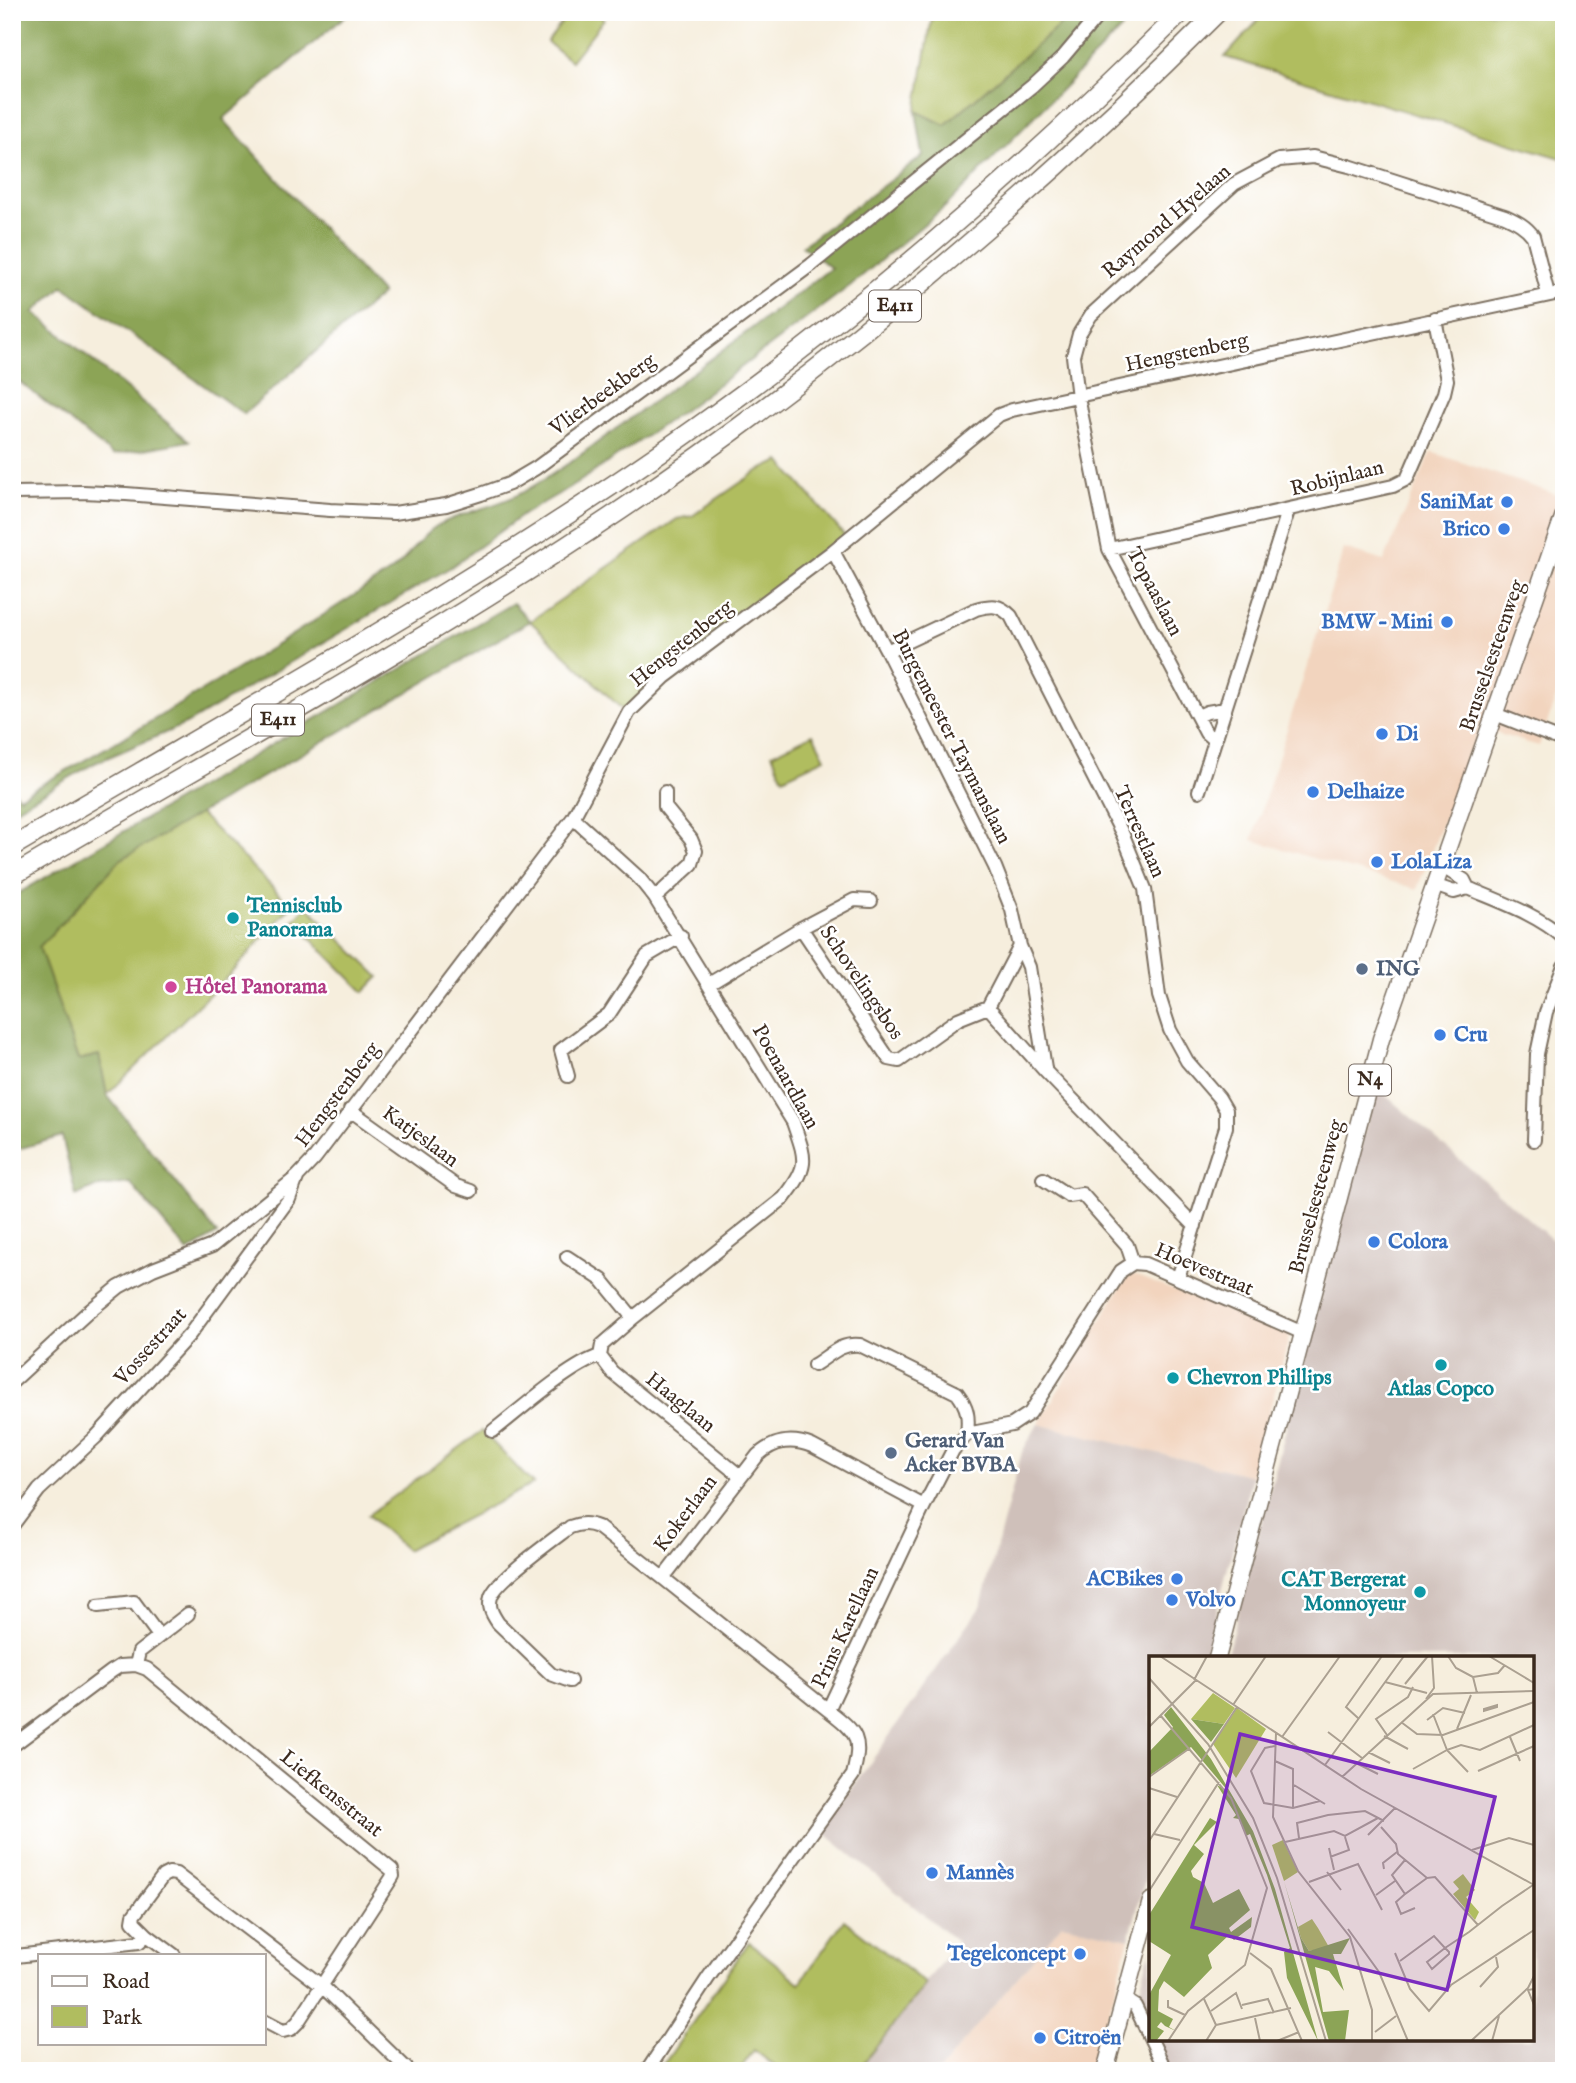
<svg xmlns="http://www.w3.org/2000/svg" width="1576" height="2083" font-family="'IM FELL English',serif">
<rect width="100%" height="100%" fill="#fff"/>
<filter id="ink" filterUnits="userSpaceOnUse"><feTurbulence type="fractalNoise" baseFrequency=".0143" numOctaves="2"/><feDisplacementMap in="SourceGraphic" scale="14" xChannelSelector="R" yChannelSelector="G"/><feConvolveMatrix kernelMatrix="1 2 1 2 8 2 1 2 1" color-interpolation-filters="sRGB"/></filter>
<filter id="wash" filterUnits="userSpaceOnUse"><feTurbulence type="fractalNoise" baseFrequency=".00686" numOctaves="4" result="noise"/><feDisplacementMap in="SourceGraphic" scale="28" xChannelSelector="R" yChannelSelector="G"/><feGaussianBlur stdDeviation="1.57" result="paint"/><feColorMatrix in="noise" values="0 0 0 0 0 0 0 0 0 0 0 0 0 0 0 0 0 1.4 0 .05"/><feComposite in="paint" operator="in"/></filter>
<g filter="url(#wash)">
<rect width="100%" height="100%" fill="#f6eedd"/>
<path fill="#f2d4be" d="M1431,452l133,45v186h-3l-22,63 -37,-11 -21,-12 -64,166 -165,-49 92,-291 40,12z
M1129,1273l161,62 -38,141 -214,-52z
M1062,1924l67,15 -36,132h-154z"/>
<path fill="#cfc0ba" d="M1376,1087l188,163v821h-399l-31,-61 17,-63v92h381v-381h-306z
M1038,1424l214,52 -48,182h-53v200l-22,81 -67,-15 -123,147h-82l100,-129 -135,-111 159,-225 41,-154z"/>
<path fill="#b0bd5f" stroke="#76743e" stroke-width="2" d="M570,12h24l10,7 -33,42 -24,-19z
M933,12h142l-130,113 -29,-14z
M1266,12h298v147l-339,-102z
M780,461l66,76 -222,174 -94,-90 147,-102 15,-3 64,-44z
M813,734l12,24 -42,20 -11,-24z
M199,813l92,93 -56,63 -128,126 -8,-40 -21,5 -39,-113 81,-87z
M307,906l72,71 -15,15 -71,-71z
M482,1431l51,53 -127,66 -38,-35z
M844,1920l82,64 -69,87h-76l-27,-21 -15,21h-80l90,-129 51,41z"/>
<path fill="#8ca456" stroke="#64673a" stroke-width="2" d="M12,12h338l-127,107 159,175 -138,120 -181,-128 -29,26 155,129 -76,14 -101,-79z
M1075,12h18l17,13 10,-13h18l-192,194 -95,79 -168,126 -107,73 -52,30 -73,53 -263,156 -93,40 -83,48v-21l7,7c127,-70 250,-146 371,-225 18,-12 27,-33 45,-45 26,-16 60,-19 88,-35 40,-22 76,-51 113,-78 66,-48 130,-96 195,-146l-29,-22 121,-90 -7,-45 29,14z
M513,603l17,18 -410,239 -81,87 39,113 21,-5 8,40 110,139 -29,18 -58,-69 -37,5 -17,8 -14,-60 -50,15v-254z"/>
</g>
<g filter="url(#ink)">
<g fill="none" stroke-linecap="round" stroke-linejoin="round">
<defs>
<path id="minor" d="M12,493l71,-1 43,2 204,16 64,3 52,-8 35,-11 28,-10 27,-16 275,-203 221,-179 31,-29 38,-45
M1109,549l284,-63 14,-7 37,-86 3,-13 -12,-61
M833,551l54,100 108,216 17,43 8,36 -32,61 57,64 150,155
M887,651l89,-42c16,-4 23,-5 35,7l112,219 22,54 14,107 11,34 17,31 32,37 7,12v17l-48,151
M1495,714l69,27
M1198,716l9,-4 18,-3
M1214,740l-8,-7 -97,-184 -31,-152 -5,-41 6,-22 12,-19 143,-131 45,-24 34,-3 36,9 156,50c11,5 21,10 28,20l15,58
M1199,791l89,-280
M1441,866l23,14 4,8c33,14 69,26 96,50
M1434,885l20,7 14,-4
M655,898l37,-34 4,-13 -5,-12 -26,-32v-15
M801,928l88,131 10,2 59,-42 30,-12
M1020,946l9,21 16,101
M709,984l92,-56 53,-28 17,1
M568,1076l-7,-26 48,-36 38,-58 34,-20
M350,1110l106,76 15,5
M1534,1140l3,-86 9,-42 18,-46
M1043,1179l26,17 13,-2 45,51 6,18
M567,1257l35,23 31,38
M1133,1263l12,1 158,69
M600,1356l12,16 128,104
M814,1365c17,-10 25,-22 46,-20l97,48c11,14 12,24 10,41
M12,1382l75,-69 32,-26 34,-18 59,-23 85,-69 18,-19 258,-340 56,-106 36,-35 168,-126 166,-136 13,-5 552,-118
M493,1431c26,-20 77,-66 107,-75l2,-11 31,-27 151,-120c26,-33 22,-38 9,-76l-138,-224 -16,-20 -66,-60
M12,1526l27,-36 57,-53 94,-103 99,-135 8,-21
M98,1606l36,-4 25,34
M136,1665l11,4 245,201 1,6 -95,146 -7,7 -8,2 -19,-10
M570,1681l-19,-7 -53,-51c-6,-9 -10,-16 -7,-26 5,-17 62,-57 79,-70 11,-4 18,-4 28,0l65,51
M828,1710l-165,-132 95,-123c17,-15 34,-17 54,-9l112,60
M12,1746l100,-75 8,-5 16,-1 3,-13 49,-38
M174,1955l-27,-20 -14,-14 1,-6 29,-39 6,-3 7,1 146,112 87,85
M16,1956l123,-14 8,-7
M1124,1999l11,7 31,65
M647,2071l61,-93 145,-203c9,-37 5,-42 -25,-65l96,-204 29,-56 14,-16 45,-9 18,-12 91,-142 12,-8"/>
<path id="major" d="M1217,1658l164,-619 183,-524
M1105,2071l46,-170"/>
<path id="highway" d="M12,847c237,-140 480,-272 703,-433 167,-120 321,-257 467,-402
M12,876c204,-120 413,-234 609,-366 216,-145 413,-314 597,-498"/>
</defs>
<use href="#minor" stroke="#7c6f61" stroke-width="16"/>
<use href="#major" stroke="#7c6f61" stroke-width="19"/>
<use href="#highway" stroke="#7c6f61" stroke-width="21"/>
<use href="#minor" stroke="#fff" stroke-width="12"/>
<use href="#major" stroke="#fff" stroke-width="16"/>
<use href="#highway" stroke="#fff" stroke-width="18"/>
</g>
</g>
<g fill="#3f7fe0" stroke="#fff" stroke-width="2.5">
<circle cx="1507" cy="502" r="7"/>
<circle cx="1504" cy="529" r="7"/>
<circle cx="1447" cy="622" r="7"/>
<circle cx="1382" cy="734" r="7"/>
<circle cx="1313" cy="792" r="7"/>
<circle cx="1377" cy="862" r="7"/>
<circle cx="1440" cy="1035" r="7"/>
<circle cx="1374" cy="1242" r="7"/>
<circle cx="1177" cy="1579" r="7"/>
<circle cx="1172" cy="1600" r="7"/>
<circle cx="932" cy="1873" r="7"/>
<circle cx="1080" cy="1954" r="7"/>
<circle cx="1040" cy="2038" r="7"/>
</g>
<g fill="#0f9aa8" stroke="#fff" stroke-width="2.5">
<circle cx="233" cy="918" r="7"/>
<circle cx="1441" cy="1365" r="7"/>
<circle cx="1173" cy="1378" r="7"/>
<circle cx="1420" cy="1592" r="7"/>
</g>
<g fill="#5c6f8a" stroke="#fff" stroke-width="2.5">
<circle cx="1362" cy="969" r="7"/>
<circle cx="891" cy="1453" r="7"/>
</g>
<circle fill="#d1479c" stroke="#fff" stroke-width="2.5" cx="171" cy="987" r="7"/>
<g text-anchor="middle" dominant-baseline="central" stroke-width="5" stroke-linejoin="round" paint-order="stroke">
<g fill="#fff" stroke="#766a62" stroke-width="2">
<rect x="869" y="290.5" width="52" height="31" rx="5"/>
<rect x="252" y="704.5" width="52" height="31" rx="5"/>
<rect x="1349" y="1064.5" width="42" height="31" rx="5"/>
</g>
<g font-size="19" font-weight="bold" fill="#3b2a1e">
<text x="895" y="306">E411</text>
<text x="278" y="720">E411</text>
<text x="1370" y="1080">N4</text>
</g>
<g font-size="21" fill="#3b2a1e" stroke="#fff">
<text transform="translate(1167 222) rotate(-41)">Raymond Hyelaan</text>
<text transform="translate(1187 353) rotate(-12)">Hengstenberg</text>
<text transform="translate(603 395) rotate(-36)">Vlierbeekberg</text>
<text transform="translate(1337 479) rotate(-14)">Robijnlaan</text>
<text transform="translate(1154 592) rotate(62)">Topaaslaan</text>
<text transform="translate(682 644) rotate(-39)">Hengstenberg</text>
<text transform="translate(1493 656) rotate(-71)">Brusselsesteenweg</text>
<text transform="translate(951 737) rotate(63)">Burgemeester Taymanslaan</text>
<text transform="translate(1139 832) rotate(66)">Terrestlaan</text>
<text transform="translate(861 983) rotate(56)">Schovelingsbos</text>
<text transform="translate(785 1077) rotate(61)">Poenaardlaan</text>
<text transform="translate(338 1095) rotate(-53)">Hengstenberg</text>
<text transform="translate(420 1137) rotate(36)">Katjeslaan</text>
<text transform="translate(1317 1197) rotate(-75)">Brusselsesteenweg</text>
<text transform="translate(1204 1270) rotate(23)">Hoevestraat</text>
<text transform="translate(151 1347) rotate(-48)">Vossestraat</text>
<text transform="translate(680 1403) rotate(39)">Haaglaan</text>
<text transform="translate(686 1514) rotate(-53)">Kokerlaan</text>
<text transform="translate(846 1628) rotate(-65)">Prins Karellaan</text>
<text transform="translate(331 1794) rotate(39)">Liefkensstraat</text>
</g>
<g font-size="21" font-weight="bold" fill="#366cbe" stroke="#fff" text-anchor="start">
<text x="1493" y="502" text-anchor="end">SaniMat</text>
<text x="1490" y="529" text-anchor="end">Brico</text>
<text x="1433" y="622" text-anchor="end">BMW – Mini</text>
<text x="1396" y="734">Di</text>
<text x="1327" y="792">Delhaize</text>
<text x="1391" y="862">LolaLiza</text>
<text x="1454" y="1035">Cru</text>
<text x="1388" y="1242">Colora</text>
<text x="1163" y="1579" text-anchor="end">ACBikes</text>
<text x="1186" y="1600">Volvo</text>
<text x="946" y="1873">Mannès</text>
<text x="1066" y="1954" text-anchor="end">Tegelconcept</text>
<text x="1054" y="2038">Citroën</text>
</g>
<g font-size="21" font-weight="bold" fill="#0d838f" stroke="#fff" text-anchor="start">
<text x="247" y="906">Tennisclub<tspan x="247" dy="24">Panorama</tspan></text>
<text x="1187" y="1378">Chevron Phillips</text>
<text x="1441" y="1389" text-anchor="middle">Atlas Copco</text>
<text x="1406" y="1580" text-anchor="end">CAT Bergerat<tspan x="1406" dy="24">Monnoyeur</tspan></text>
</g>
<g font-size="21" font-weight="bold" fill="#4e5e75" stroke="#fff" text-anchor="start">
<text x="1376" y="969">ING</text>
<text x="905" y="1441">Gerard Van<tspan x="905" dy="24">Acker BVBA</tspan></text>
</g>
<g font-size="21" font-weight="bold" fill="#b23c85" stroke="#fff" text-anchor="start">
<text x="185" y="987">Hôtel Panorama</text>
</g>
</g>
<g transform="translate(1149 1656)">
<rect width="385" height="385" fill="#f6eedd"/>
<path d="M64,37l22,15 -11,16 -33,-5zM88,52l29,21 -30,49 -23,-34zM134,184l15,32 -14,9 -12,-36zM314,218l12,16 -9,7 13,15 -4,8 -22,-26 6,-5 -6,-7zM163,263l6,9 11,19 -20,4 -8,-13 -3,-11z" fill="#b0bd5f"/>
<path d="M22,51l40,52 42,72 22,58 43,152 -31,-63 -3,-26 6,-4 -23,-73 -17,-41 -4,2 -7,-17 -6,-1 3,-3 -19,-30 11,6 -37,-44 -42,29v-24l24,-25 -9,-12zM42,63l33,5 -13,18zM61,162l7,4 -23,23 10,9 -13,17 2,6 11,6 9,20 26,-14 11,21 -21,18 2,4 21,-15 -1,10 -17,13 -5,-5 -21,20 4,13 -28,29 -20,-16 -5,9 -1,21 15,8 -4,8 7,4 -11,-5 -4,-4 -4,5 7,4 -8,10h-7v-46l22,-40 -22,-14v-26zM135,225l17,57 8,13 41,-13 -9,16h-8l11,37 -15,-20 -14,-4 8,45 26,-2 -4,31h-16z" fill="#8ca456"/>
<path fill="none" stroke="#aba091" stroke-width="2" d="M11,0l201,133 173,96M299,0l8,12 17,9 4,16M340,0l45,27M324,21l25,-4 7,-8M0,22l59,66 45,74 24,60 49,163M45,24l13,-24M236,26l42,11M256,28l23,-28M277,43l8,-11 -2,-32M84,49l33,-49M348,49v2l-13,4v-2zM284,58l14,36 14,-5 19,5 54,-25M11,59l71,83 36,90 -22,77 -57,46 -20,30M209,62l-12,-11 36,-51M278,64l16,-12 22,5M252,66l16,12 26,1 91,-33M0,71l47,-47M308,73l14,-34M179,76l34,26M127,77l-3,84 25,54 52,66 22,73v31M238,79l-11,-16 32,-22 5,-10M235,80l24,13M133,81l58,-81M361,81l10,24M126,90l-10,2 -14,23 13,32 29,5 27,-7M219,96l22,11M126,105l18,8v39M207,107l22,11M176,109l79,-109M264,113l34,-19 21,22M329,115l56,-25M0,121l41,-29M193,121l91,-83 101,-3M145,129l31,19M0,132l28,9M232,171l15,17 2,10 29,24 8,-1 43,48M5,178l26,6M219,179l27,-27M150,182l-2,-15 31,-8 37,-4 19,10M0,185l88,-134M136,186l49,-11 11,5 33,-18M180,192l5,22M323,194l37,-12 25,7M181,201l19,-7 -4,-13M256,204l-13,15 13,19 22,-16M235,213l-1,-6 14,-11M178,216l14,18M160,226l49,-18 24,46M0,235l70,-109M256,238l-9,8 5,12 14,-6M227,239l19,-14M199,273l31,43 29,69M101,297l21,16 31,72M246,297l15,36 19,22 22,-26 83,-55M251,305l34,-25 11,12 4,4v2l-17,15 -5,-7 18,-14 24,-16 33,-26 31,-21M331,331l18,-20 -2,-10M385,333l-6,1 6,15M55,343l12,26 -10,16M19,344v7l17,8M93,349l26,-6 6,14M62,355l25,-18 6,16M106,362l5,23M67,369l75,-17M226,376l21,-16M128,385l22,-9M322,385l57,-53 6,-12M343,385l7,-25"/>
<path fill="#7b2cbf" fill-opacity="0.15" stroke="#7b2cbf" stroke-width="3.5" d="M91,78l255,63 -48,193 -255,-63z"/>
<rect width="385" height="385" fill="none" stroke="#3b2a1e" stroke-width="3.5"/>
</g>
<rect width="1576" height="2083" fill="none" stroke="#fff" stroke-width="42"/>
<rect x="38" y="1954" width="228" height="91" fill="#ffffff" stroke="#b1aaa5" stroke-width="2"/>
<rect x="52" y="1976" width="35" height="10" fill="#ffffff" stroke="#b1aaa5" stroke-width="2"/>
<text x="102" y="1988" font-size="21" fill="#3b2a1e">Road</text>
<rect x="52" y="2006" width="35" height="21" fill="#b0bd5f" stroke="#b1aaa5" stroke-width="2"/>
<text x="102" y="2024" font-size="21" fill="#3b2a1e">Park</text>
</svg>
